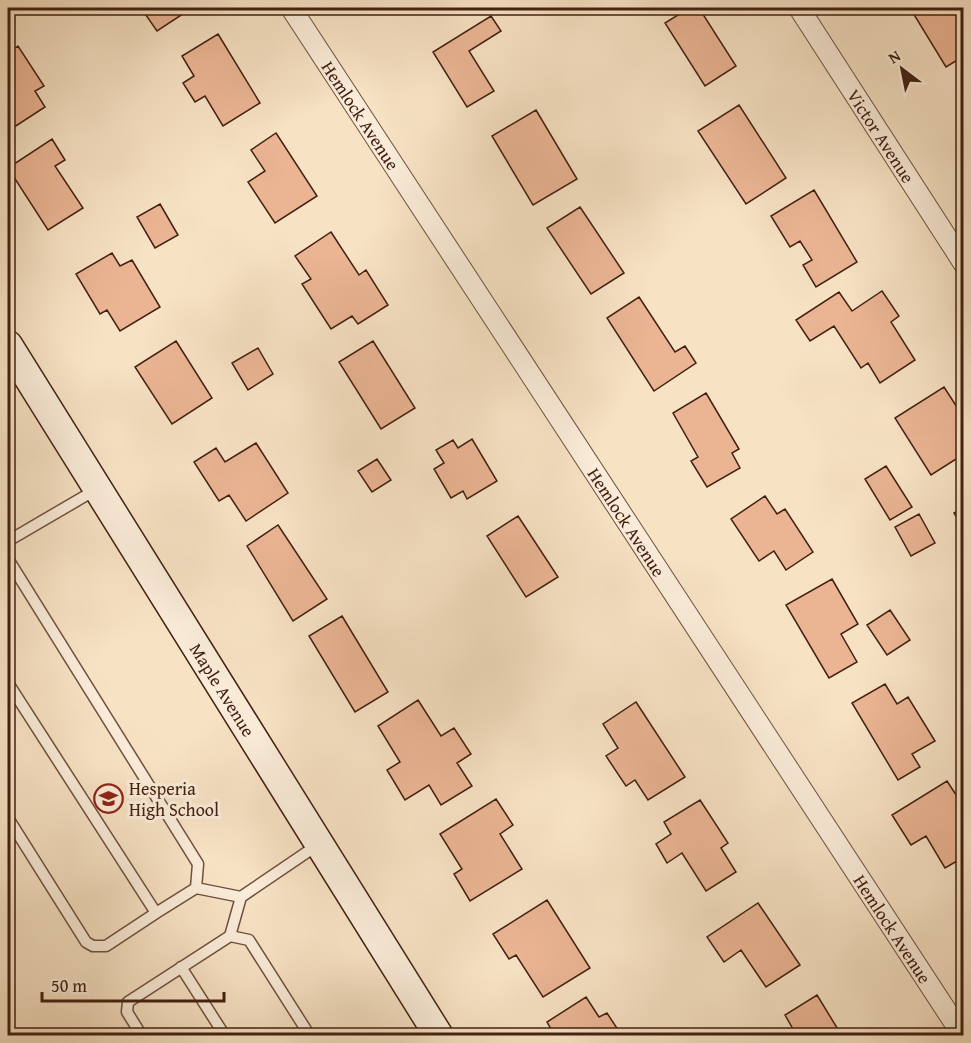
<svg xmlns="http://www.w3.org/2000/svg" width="971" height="1043" font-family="'Gentium Book Plus',serif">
<rect width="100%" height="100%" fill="#f7e2c4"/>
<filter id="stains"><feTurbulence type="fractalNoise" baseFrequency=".00333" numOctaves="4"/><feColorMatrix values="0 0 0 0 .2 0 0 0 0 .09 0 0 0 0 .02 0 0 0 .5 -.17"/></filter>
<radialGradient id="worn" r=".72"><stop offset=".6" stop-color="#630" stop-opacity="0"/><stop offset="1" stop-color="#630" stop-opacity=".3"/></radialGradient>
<path fill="#ebb594" stroke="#422011" stroke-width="1.5" d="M141,8h51l-35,23z
M689,8h10l37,58 -31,20 -40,-63z
M910,8h45l9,13v35l-18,11z
M491,16l10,15 -32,20 25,40 -27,16 -34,-55z
M218,34l42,69 -37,23 -18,-30 -10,6 -12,-19 11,-7 -12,-20z
M8,45l3,6 7,-5 26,40 -9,5 10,16 -37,24z
M739,105l47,73 -40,26 -48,-73z
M536,110l41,69 -44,26 -41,-69z
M276,133l41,63 -42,27 -27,-41 17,-11 -14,-21z
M52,139l13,21 -10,6 28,42 -35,22 -40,-62z
M814,190l43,72 -41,25 -13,-22 9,-5 -12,-19 -10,6 -19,-31z
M160,204l18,31 -23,13 -18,-31z
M580,207l44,66 -33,21 -44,-66z
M331,232l28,43 7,-5 22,35 -30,19 -6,-8 -21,13 -29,-45 9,-5 -16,-23z
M112,253l8,13 12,-6 28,47 -40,24 -13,-21 -7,4 -24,-40z
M882,291l17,25 -8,6 24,38 -35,23 -12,-20 -7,5 -27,-42 -24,15 -14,-21 43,-28 13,19z
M639,297l36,55 10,-6 11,17 -42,28 -47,-73z
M176,341l36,57 -40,26 -37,-57z
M373,341l42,67 -34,21 -42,-67z
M258,348l15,26 -25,16 -16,-27z
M944,387l20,31v36l-33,21 -36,-57z
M706,393l33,56 -7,4 8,15 -33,19 -16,-26 7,-4 -25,-44z
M472,439l25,42 -30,18 -4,-8 -12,7 -17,-29 10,-6 -8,-13 17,-10 5,8z
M256,443l32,50 -42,28 -17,-26 -10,6 -25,-39 22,-14 9,14z
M377,459l14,21 -19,12 -14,-21z
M886,466l26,41 -22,13 -25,-41z
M765,496l12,18 8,-5 28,43 -27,18 -12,-19 -15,10 -28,-42z
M964,507v23l-10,-17z
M919,514l16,29 -24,13 -16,-29z
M518,516l40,61 -32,20 -39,-61z
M278,525l49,74 -34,22 -46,-75z
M832,579l26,45 -17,10 16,28 -28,16 -43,-73z
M890,610l20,30 -23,15 -20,-30z
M342,616l46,76 -33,20 -46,-76z
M885,684l12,20 11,-7 27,44 -23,13 8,13 -22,13 -46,-77z
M418,700l23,36 13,-8 17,26 -14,9 15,23 -31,19 -12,-20 -24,15 -18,-30 13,-8 -22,-36z
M636,702l49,75 -37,23 -13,-20 -9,6 -20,-30 12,-8 -15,-24z
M947,781l17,26v50l-19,11 -19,-32 -15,9 -19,-30z
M496,799l17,26 -13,9 22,35 -52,32 -16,-27 8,-5 -22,-35z
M700,800l28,43 -7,5 15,24 -30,19 -24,-38 -15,10 -11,-19 15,-10 -7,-12z
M547,900l43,68 -47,29 -27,-42 -7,4 -16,-25z
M758,903l42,62 -34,22 -25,-37 -17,12 -17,-25z
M817,995l25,41h-45l-12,-21z
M586,997l13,20 8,-4 15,23h-67l-8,-14z"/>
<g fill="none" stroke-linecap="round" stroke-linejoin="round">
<defs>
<path id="lane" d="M8,541l89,-52
M8,559l190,305 -2,24
M8,683l148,230 40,-25 45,9
M8,818l78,124 7,4h13l50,-33
M230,936l19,4 61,96
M181,967l44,69
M142,1036l-15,-24 1,-10 102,-66 11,-39 78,-53"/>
<g id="street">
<path id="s1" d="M291,8l672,1028"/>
<path id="s2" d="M799,8l165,256"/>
</g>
<g id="secondary">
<path id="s3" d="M8,345l431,691"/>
</g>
</defs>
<use href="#lane" stroke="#6f503e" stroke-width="13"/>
<use href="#street" stroke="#6f503e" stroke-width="22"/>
<use href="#secondary" stroke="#422011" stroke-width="31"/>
<use href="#lane" stroke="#faecd9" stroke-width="10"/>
<use href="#street" stroke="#faecd9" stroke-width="20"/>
<use href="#secondary" stroke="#faecd9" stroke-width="28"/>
</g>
<defs>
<symbol id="school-ring" viewBox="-11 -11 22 22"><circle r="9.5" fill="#faecd9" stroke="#8f2418" stroke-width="1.5"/><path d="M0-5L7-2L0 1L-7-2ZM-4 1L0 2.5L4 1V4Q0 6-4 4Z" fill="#8f2418"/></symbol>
</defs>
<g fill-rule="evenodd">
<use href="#school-ring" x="92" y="782" width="33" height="33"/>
</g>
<g text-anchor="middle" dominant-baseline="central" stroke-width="6" stroke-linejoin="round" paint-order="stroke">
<g font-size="18" fill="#422011" stroke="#faecd9">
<text stroke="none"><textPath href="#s1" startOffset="128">Hemlock Avenue</textPath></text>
<text stroke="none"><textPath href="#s2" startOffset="152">Victor Avenue</textPath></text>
<text stroke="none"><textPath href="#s1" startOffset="614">Hemlock Avenue</textPath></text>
<text stroke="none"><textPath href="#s3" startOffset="406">Maple Avenue</textPath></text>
<text stroke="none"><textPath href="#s1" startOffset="1100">Hemlock Avenue</textPath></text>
</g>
<g font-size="18" fill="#422011" stroke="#faecd9" text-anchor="start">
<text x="129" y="788">Hesperia<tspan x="129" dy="21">High School</tspan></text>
</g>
</g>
<rect width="971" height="1043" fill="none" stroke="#f7e2c4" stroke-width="30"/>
<rect x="9" y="9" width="953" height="1025" fill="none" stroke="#422011" stroke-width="3"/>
<rect x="15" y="15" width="941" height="1013" fill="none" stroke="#422011" stroke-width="1.5"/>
<g transform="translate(902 69) rotate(328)" stroke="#faecd9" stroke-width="4.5" paint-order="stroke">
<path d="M0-4.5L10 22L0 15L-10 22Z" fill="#422011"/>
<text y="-9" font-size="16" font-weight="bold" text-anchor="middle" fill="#422011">N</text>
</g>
<path d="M42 992v9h182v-9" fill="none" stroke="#422011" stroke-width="3"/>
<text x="51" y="992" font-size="18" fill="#422011" stroke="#faecd9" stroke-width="4.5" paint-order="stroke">50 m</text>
<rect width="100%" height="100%" filter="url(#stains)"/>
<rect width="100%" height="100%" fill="url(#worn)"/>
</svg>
